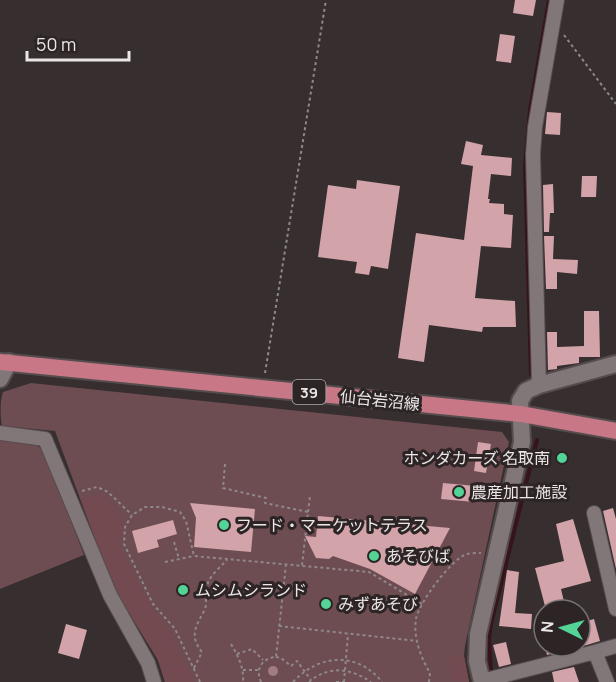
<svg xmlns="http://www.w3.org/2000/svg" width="616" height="682" font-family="Manrope,'Noto Sans JP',sans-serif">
<rect width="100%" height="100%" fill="#372e2f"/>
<path fill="#6e4d52" d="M31,383l471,49 7,10 -44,204 -1,10 5,26h-304l-7,-22 -46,-75 -57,-154 -53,-5c-2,-9 -2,-26 1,-34z
M0,440l34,4 11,6 39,105 -84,34z"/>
<path fill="#734a50" d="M96,495l10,1 18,23 -5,26 32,63 17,21 26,53h-29l-7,-22 -46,-75 -31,-86z
M464,656l5,26h-15l-4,-13 -1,-12z"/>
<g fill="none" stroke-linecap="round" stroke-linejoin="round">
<path stroke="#37141b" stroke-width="4" d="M531,374l-6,-207 5,-57 19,-110
M491,672l-2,-33 2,-15 46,-184"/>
</g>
<path fill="#d2a3a9" d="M515,0h21l-3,16 -20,-3z
M500,34l15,2 -4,27 -15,-2z
M547,112l14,1 -1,22 -15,-1z
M466,141l17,4 -2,10 31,3 -1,18 -20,-2 -3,25h2l-1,4 15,1v10l9,1 -2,33 -30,-2 -6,52 40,3 1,26h-33l-1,5 -53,-7 -5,37 -26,-4 18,-125 48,7 9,-74 -12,-2z
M582,176h15l-1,21h-15z
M357,180l43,6 -12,83 -17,-3 -2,9 -14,-2 2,-11 -39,-5 10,-72 28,4z
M553,184l1,29h-4l-1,19h-5l-1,-47z
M544,236h10l-1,23 25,1 -1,14 -20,-2v17h-11z
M584,311h15l1,46h-21v6l-22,3v3l-9,1 -1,-38h10v15l27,-1z
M478,442l13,2 -5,29 -12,-2z
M443,483l33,3 -2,16 -33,-3z
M190,503l65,6 -4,43 -57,-5 2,-29z
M613,508l3,11v50l-13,-58z
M318,516l132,12 -35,66 -45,-25 -37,-13 -4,3 -13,-1 -11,-22 11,1z
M573,519l18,62 -30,8 5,21h-20l-11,-42 29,-7 -8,-37z
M173,520l4,14 -20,6 2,7 -21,6 -6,-22z
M507,570l12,2 -4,41 17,1 -1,15 -32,-3z
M594,619l6,22 -20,6v-24z
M66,624l21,6 -8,29 -21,-6z
M506,642l5,22 -12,3 -6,-22z
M545,646h23l1,3 -22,6z
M574,667l5,15h-25l-2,-10z"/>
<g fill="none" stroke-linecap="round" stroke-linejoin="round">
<defs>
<path id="minor" d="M539,385l-6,-231 2,-27 22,-127
M0,433l45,6 65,156 38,68 6,19
M594,513l22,96
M595,652l21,-6
M482,681l113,-29 12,30"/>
<path id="tertiary" d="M0,379l9,-17
M482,682l-5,-21 1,-27 44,-192 -2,-41 6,-10 13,-6 77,-21"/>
<path id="primary" d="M0,362l521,52 95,17"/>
</defs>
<use href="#minor" stroke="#544c4d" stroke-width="16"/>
<use href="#tertiary" stroke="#544c4d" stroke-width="20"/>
<use href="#primary" stroke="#544c4d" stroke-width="20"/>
<path stroke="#8f8889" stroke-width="2" stroke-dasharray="3 3" stroke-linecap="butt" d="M564,35l52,69
M265,373l61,-373
M225,464l-2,24 43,10 -1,5 43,9 -6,54
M82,491l15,-4 11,5 24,23
M308,512l2,-16
M174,542l5,17
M165,562l29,-6
M279,626l138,15
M231,644c7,12 13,23 12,38
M237,654l15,-5 11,11
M276,657l5,1 10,8 6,-5 14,19
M194,668l8,-16c-14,-17 -5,-27 3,-43 2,-6 0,-13 1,-19 1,-12 13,-22 21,-30
M243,670h15
M200,682l-25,-53 -22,-25 -29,-60 1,-17 7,-12 13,-8h17l18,5 6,9 8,35 175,16 53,32
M261,682c-6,-13 1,-24 15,-25l10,-93
M293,682c26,-28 64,-31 89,0
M309,682c20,-17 41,-14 62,0
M336,682h9
M344,682l4,-48
M429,682l1,-9c-9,-15 -17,-36 -14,-54 2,-15 36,-61 51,-65 4,-1 10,-1 14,-1"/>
<use href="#minor" stroke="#817678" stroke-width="14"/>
<use href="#tertiary" stroke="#817678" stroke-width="16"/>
<use href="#primary" stroke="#c87786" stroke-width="16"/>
</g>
<circle fill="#a17d82" cx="273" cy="671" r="5"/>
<g fill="#53d396" stroke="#2c2425" stroke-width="2">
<circle cx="562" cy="458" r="6"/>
<circle cx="459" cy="492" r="6"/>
<circle cx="224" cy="525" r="6"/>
<circle cx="374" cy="556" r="6"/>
<circle cx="183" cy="590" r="6"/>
<circle cx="326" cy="604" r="6"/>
</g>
<g text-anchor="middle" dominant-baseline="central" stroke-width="6" stroke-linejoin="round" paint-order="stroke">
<rect fill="#2c2425" stroke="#b2acad" stroke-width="1.5" x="292.5" y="380" width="33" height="24" rx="4.5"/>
<g font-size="15" font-weight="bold" fill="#ece6e7">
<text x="309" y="392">39</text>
</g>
<g font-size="16" fill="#ece6e7" stroke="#2c2425">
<text transform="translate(380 400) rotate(6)">仙台岩沼線</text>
</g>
<g font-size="16" fill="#ece6e7" stroke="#2c2425" text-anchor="start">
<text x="550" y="458" text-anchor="end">ホンダカーズ 名取南</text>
<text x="471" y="492">農産加工施設</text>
<text x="236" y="525">フード・マーケットテラス</text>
<text x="386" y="556">あそびば</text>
<text x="195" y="590">ムシムシランド</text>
<text x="338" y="604">みずあそび</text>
</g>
</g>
<g transform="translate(562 628) rotate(275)"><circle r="28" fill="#2c2425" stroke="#797273" stroke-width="1.5"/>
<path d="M0-4.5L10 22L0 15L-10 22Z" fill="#53d396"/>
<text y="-9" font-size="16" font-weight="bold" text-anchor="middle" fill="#ece6e7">N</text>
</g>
<path d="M27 51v9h102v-9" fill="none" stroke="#ece6e7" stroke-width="3"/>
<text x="36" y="51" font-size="18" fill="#ece6e7" stroke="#2c2425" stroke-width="4.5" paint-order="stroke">50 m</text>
</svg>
